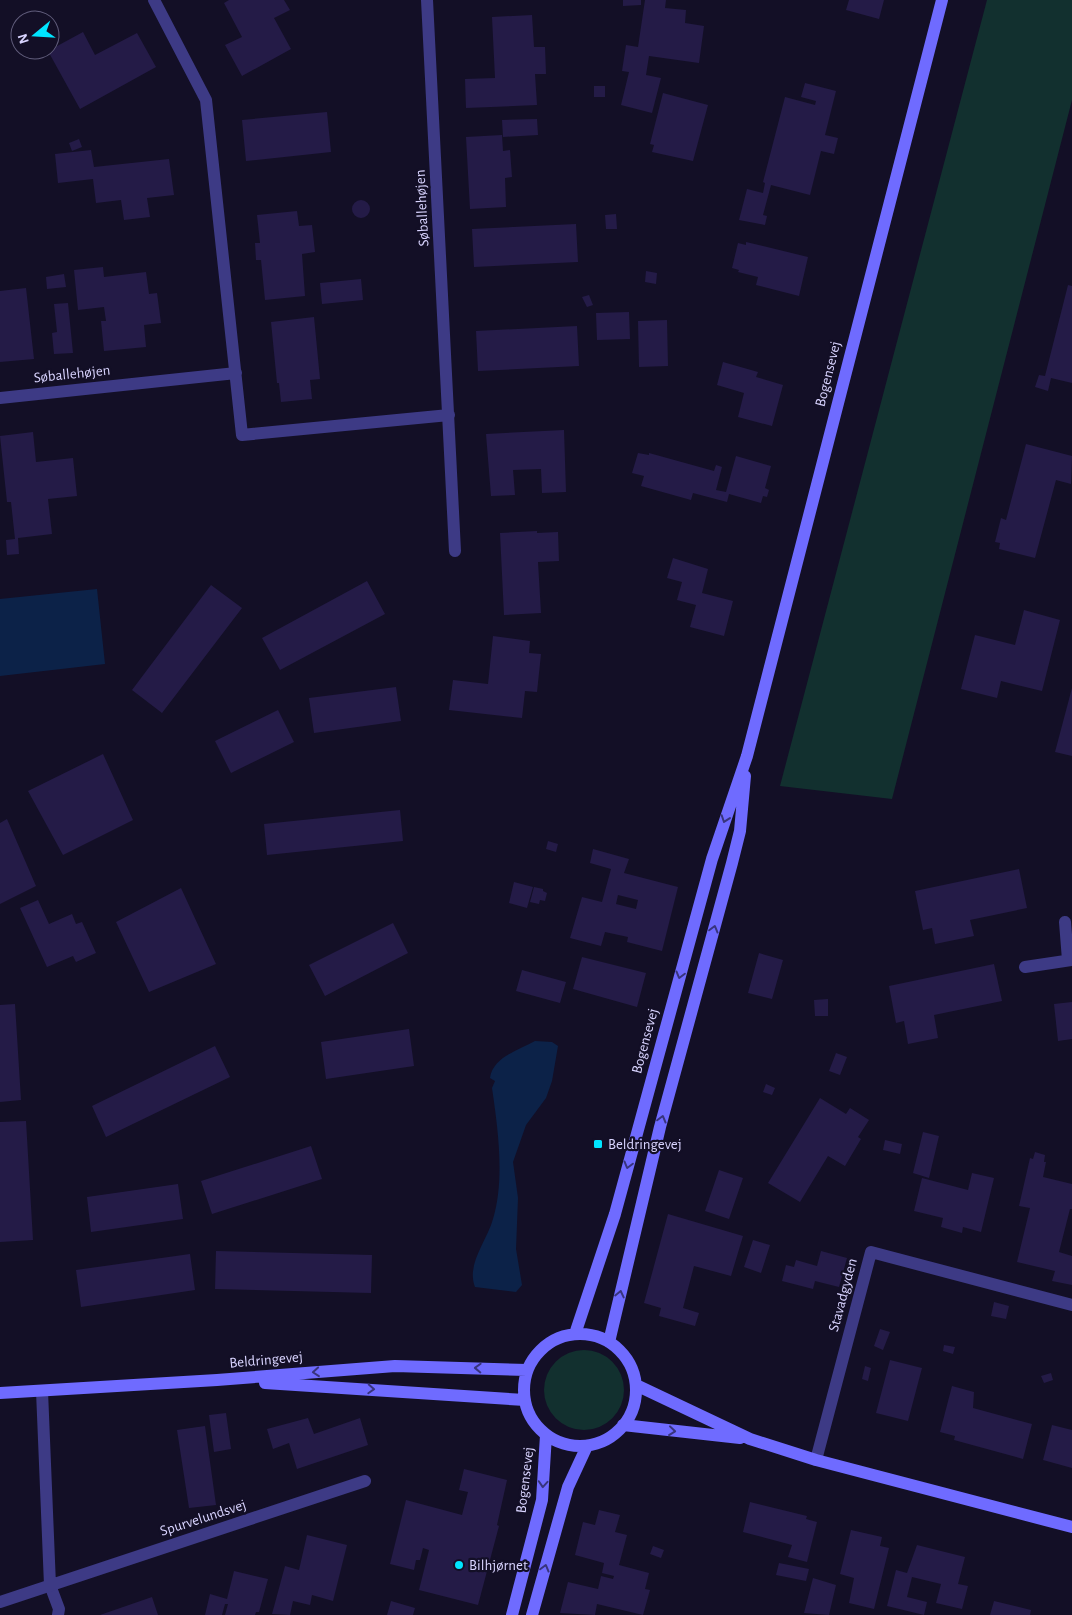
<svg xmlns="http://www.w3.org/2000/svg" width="1072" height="1615" font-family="'Alegreya Sans',sans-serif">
<rect width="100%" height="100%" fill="#130f26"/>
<path fill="#12302f" d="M987,0h85v100l-180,699 -112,-13z
M544 1390a40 40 0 1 1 80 0a40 40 0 1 1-80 0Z"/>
<path fill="#0c2248" d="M97,589l8,75 -105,12v-77z
M535,1041l17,1 6,4 -6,35 -6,17 -20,27 -13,37 5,36 -2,51 6,36 -6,7 -41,-5c-9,-23 12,-46 18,-68 12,-40 5,-90 -1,-131l3,-7 -5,-3c3,-21 29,-28 45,-37z"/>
<path fill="#241b47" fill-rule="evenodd" d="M229,0h55l6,10 -16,8 17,31 -49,27 -17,-31 17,-8 -18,-34z
M623,0h18v5l-18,1z
M645,0h21l-1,8 21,2 -1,13 19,3 -5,37 -50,-7 -3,19 15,3 -9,35 -31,-8 8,-33 -7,-1 4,-26 12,2z
M849,0h35l-5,19 -33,-9z
M532,15l2,32h11l1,27h-11l2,31 -71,3 -1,-29 30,-1 -3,-61z
M83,32l12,23 42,-22 19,34 -76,42 -32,-58z
M805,83l31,8 -11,44 13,3 -4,16 -13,-3 -11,44 -39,-10 -8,30 4,1 -2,9 -26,-5 8,-31 16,4 2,-10 -2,-1 22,-85 30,8 1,-4 -15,-4z
M594,86h11v11h-11z
M663,93l45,12 -15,56 -41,-9 2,-7 -4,-1z
M327,112l4,40 -85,9 -4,-41z
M537,119l1,16 -35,2 -1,-17z
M502,135l1,16 7,-1 2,27 -7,1 1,29 -36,2 -4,-72z
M79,139l3,8 -10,4 -3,-8z
M91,150l3,17 75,-8 5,36 -27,3 3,19 -26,3 -3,-20 -25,3 -3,-24 -35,4 -3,-29z
M352 209a9 9 0 1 1 18 0a9 9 0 1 1-18 0Z
M297,211l2,15 13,-1 3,27 -13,2 3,42 -40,4 -4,-40h-5l-1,-17h5l-3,-28z
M616,214l1,15h-11l-1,-14z
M576,224l2,38 -104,5 -2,-38z
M746,242l62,15 -9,39 -43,-11 2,-8 -20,-5 1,-2 -7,-2 6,-25 8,2z
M103,267l1,10 42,-5 3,22 8,-1 4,30 -17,2 2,22 -42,4 -3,-30h5l-2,-14 -26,3 -4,-40z
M646,271l11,2 -1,11 -11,-2z
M64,274l2,13 -19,2 -1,-12z
M361,279l2,21 -41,4 -2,-21z
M1068,285l4,1v97l-21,-5 -3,13 -13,-4 4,-12 6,1z
M26,288l8,71 -34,3v-71z
M589,295l4,10 -6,2 -5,-10z
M68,303l5,50 -19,1 -2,-21 5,-1 -3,-28z
M629,312l1,27 -33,1 -1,-27z
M314,317l6,62 -10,1 2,19 -31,3 -2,-19h-2l-6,-61z
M667,320l1,46 -29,1 -1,-46z
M577,326l2,40 -101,5 -2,-40z
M723,362l35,10 -2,5 27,8 -11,41 -34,-9 6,-24 -27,-8z
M564,430l2,62 -24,1 -1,-24 -28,1 2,25 -24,1 -5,-62z
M33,432l3,30 37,-4 4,38 -29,3 4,35 -34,4 1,16 -12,1 -1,-15 9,-1 -4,-37h-4l-7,-66z
M1026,444l46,12 -1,28 -15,-4 -21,78 -36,-9 1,-6 -5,-1 6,-24 5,2z
M638,453l11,2v-2l65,18 2,-6 6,2 -6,23 10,2 10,-36 35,10 -6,22 4,2 -2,7 -4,-1 -2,7 -32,-9 -2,8 -34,-9 -2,7 -50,-14 3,-10 -12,-3z
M537,531v2l21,-1 1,29 -21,1 3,51 -37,2 -4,-82z
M673,558l35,11 -6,24 31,8 -9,35 -34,-9 6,-22 -19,-5 5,-18 -15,-4z
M367,581l18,33 -105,56 -18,-32z
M211,585l31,23 -80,105 -30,-23z
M1024,610l36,10 -18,71 -41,-10 -4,17 -36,-9 14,-54 40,10z
M493,636l37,5 -1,12 12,1 -4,38 -12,-1 -3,27 -73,-8 4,-30 35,4z
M396,687l5,34 -87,12 -5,-35z
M1072,688v68l-17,-4z
M278,710l16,32 -63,31 -16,-32z
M103,754l30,66 -70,35 -35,-64z
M400,810l3,31 -136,14 -3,-31z
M7,819l29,67 -36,18v-81z
M548,841l10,3 -2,8 -10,-3z
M593,849l36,10 -5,14 54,14 -16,64 -35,-9 1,-5 -23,-5 -4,14 -31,-8 12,-41 20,5 9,-33 -21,-6zM618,895l20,5 -2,9 -20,-5z
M1019,869l8,39 -57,12 4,16 -39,8 -3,-16 -9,2 -8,-39z
M514,882l19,5 -6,21 -18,-5z
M534,887l9,2v2l4,2 -2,8 -5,-1 -1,4 -9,-2z
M181,888l35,76 -67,28 -33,-70z
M38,900l11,24 23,-10 4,10 6,-2 14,31 -20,9 -3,-6 -26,11 -27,-59z
M393,923l15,30 -83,43 -16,-31z
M759,953l24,7 -11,39 -24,-6z
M582,957l64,16 -9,34 -64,-18z
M994,964l8,37 -68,14 4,23 -30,6 -4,-23 -8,2 -7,-37z
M522,970l44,12 -6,21 -44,-12z
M828,999v17h-13l-1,-16z
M1072,1002v37l-14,2 -4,-37z
M15,1004l6,96 -21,2v-97z
M409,1029l5,37 -88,13 -5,-37z
M215,1046l15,31 -124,60 -14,-31z
M836,1053l11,4 -7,18 -11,-4z
M766,1084l9,4 -3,7 -9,-3z
M820,1098l26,16 4,-6 19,12 -11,17 3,2 -16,27 -17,-10 -28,46 -32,-19z
M26,1121l7,119 -33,2v-120z
M923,1132l16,4 -10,42 -16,-5z
M885,1140l17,4 -2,10 -17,-4z
M311,1146l11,33 -110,35 -11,-33z
M1035,1152l10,3 -1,7h2l-3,15 29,7v25h-2l-11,43 13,4v29l-20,-4 3,-10 -38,-9 13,-54 -11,-2 11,-48 3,1z
M719,1170l24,8 -14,41 -24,-8z
M972,1173l22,5 -13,54 -18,-5 -1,6 -21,-6 2,-9 -29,-7 8,-33 46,12z
M178,1184l5,35 -92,13 -4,-35z
M668,1214l75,22 -12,40 -37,-10 -11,42 16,5 -4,13 -36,-10 2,-8 -17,-5z
M753,1240l17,5 -9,28 -17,-6z
M216,1251l156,4 -1,38 -156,-4z
M821,1251l26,7 -8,29 -24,-6 -2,8 -31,-8 4,-16 8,2 2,-7 21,6z
M190,1254l5,36 -114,17 -5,-37z
M994,1302l15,4 -3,13 -15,-3z
M880,1329l10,3 -7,18 -9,-4z
M944,1345l11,2 -2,7 -10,-3z
M890,1360l32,8 -14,53 -32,-8z
M865,1366l6,2 -3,13 -6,-2z
M1051,1373l2,7 -9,3 -3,-7z
M952,1386l22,6 -1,16 59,16 -9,35 -69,-19 1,-4 -15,-4z
M226,1413l5,36 -17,3 -5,-37z
M308,1418l6,16 46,-16 8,27 -71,24 -8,-26 -16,6 -6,-20z
M1052,1425l20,5v38l-29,-8z
M205,1426l11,79 -27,3 -12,-78z
M464,1469l43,11 -10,45 2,1 -21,79 -59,-15 10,-40 -6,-2 -3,12h-4l-2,10 -24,-6 16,-64 56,15 6,-23 -9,-2z
M750,1502l57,14 -1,3 11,3 -10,40 -19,-5 4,-12 -49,-13z
M599,1510l21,5 -5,17 12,3 -8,30 30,8 -4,16 5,1 -7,25 -46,-11 -2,11 -35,-2 8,-31 30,7 3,-13 12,3 1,-3 -12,-3 2,-10 -29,-8 8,-33 12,3z
M851,1530l31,7 -2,9 9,2 -15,61 -25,-6 5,-25 -14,-4z
M307,1535l40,10 -14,56 -21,-6 -2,10 -17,-4 -3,14 -18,-1 13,-48 14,4z
M917,1545l48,12 -7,27 10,2 -6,23 -26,-6 5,-19 -29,-7 -5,20 20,5 -3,13 -37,-9 9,-36 11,3z
M653,1546l11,4 -3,8 -11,-4z
M779,1563l30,6 -3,12 -30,-6z
M234,1571l34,8 -9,33h-3l-1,3h-30l3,-11h-3l-3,11h-17l5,-21 17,5z
M813,1578l23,7 -7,30 -25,-2z
M152,1597l6,18h-58z
M391,1601l24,7 -2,7h-26z
M994,1601l37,9 -1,5h-40z"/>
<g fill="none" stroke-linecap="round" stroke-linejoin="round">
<path stroke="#3d3a85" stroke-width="12" d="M50,1585l9,24 -1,6"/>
<path stroke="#3d3a85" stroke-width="12" d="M154,0l52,100 36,335 207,-20
M427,0l28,551
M0,398l236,-25
M1065,922l3,38
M1025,967l47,-7
M42,1391l8,194
M816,1460l55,-208 201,53
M0,1602l365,-121"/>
<path stroke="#6f6bff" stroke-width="12" d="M575,1334l40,-120 97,-355 35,-103 195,-756
M524 1390a56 56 0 1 1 112 0a56 56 0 1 1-112 0Z
M609,1342l51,-215 72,-264 8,-32 5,-55
M265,1383l260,17
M636,1385l114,54 66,21 256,67
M0,1393l217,-13 178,-14 132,4
M623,1425l117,13
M512,1615l30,-115 4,-65
M532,1615l36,-128 19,-41"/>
</g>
<defs><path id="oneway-chevron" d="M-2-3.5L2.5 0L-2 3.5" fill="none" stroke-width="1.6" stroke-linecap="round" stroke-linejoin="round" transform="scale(1.25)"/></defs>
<g stroke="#38347d">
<use href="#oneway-chevron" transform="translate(725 819) rotate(109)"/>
<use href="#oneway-chevron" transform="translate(714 929) rotate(-75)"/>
<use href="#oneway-chevron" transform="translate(680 975) rotate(105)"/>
<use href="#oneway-chevron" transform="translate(662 1119) rotate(-75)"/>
<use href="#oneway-chevron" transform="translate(628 1165) rotate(105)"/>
<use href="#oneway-chevron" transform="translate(620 1294) rotate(-77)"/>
<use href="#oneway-chevron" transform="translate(478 1368) rotate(-178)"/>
<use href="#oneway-chevron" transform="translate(316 1372) rotate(175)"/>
<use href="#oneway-chevron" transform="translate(371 1389) rotate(3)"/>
<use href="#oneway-chevron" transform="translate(672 1431) rotate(6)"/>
<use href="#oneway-chevron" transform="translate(543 1484) rotate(94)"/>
<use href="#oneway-chevron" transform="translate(545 1568) rotate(-75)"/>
</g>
<g fill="#00e5ff" stroke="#130f26" stroke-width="2">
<rect x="593" y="1139" width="10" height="10" rx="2.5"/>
<circle cx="459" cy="1565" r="5"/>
</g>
<g text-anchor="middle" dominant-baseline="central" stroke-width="4.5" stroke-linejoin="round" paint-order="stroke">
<g font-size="15" fill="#d9d4ff" stroke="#130f26">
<text transform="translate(422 208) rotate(-93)">Søballehøjen</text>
<text transform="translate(72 374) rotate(-6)">Søballehøjen</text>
<text transform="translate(828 374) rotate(-76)">Bogensevej</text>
<text transform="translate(645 1041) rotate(-75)">Bogensevej</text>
<text transform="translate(843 1295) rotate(-75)">Stavadgyden</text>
<text transform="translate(266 1360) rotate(-5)">Beldringevej</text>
<text transform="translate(525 1480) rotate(-83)">Bogensevej</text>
<text transform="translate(203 1518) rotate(-18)">Spurvelundsvej</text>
</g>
<g font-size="15" fill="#d9d4ff" stroke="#130f26" text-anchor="start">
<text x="608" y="1144">Beldringevej</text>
<text x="469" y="1565">Bilhjørnet</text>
</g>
</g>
<g transform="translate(35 35) rotate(252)"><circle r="24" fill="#130f26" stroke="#625e7d"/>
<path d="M0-4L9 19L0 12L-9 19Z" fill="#00e5ff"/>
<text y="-8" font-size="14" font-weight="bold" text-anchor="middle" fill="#d9d4ff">N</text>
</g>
</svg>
